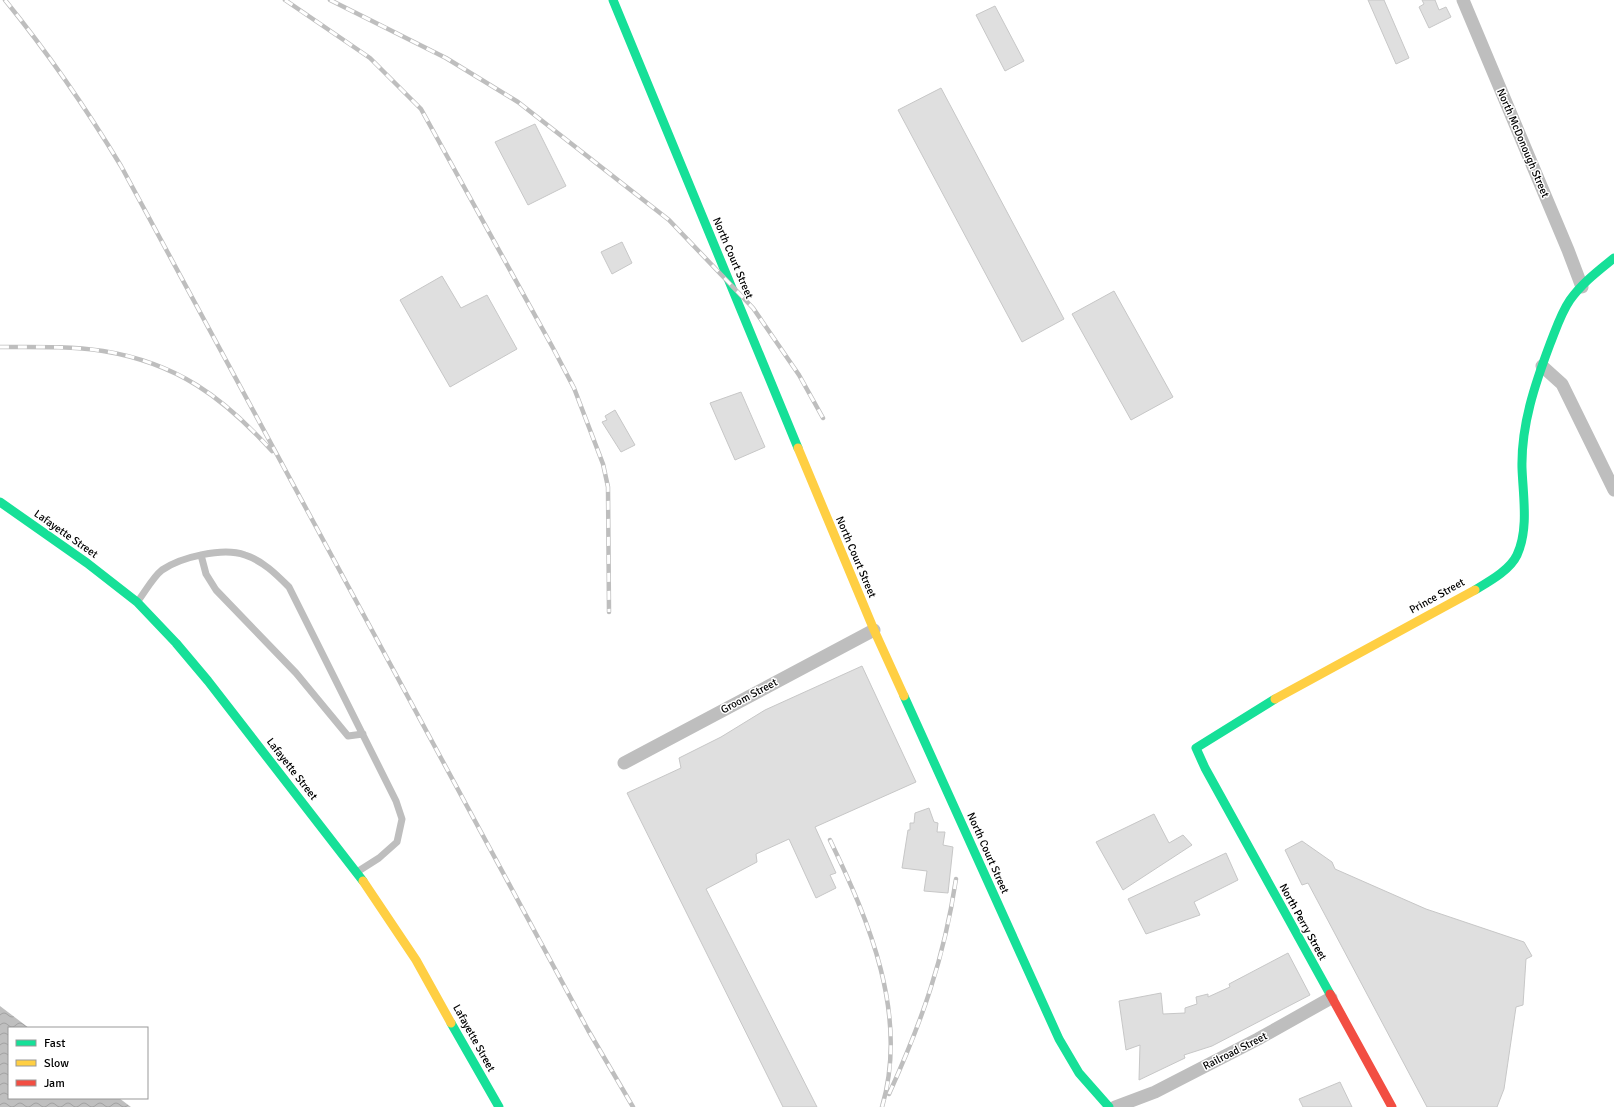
<svg xmlns="http://www.w3.org/2000/svg" width="1614" height="1107" font-family="Signika,sans-serif">
<defs>
<pattern id="water-waves" width="16" height="10" patternUnits="userSpaceOnUse"><rect width="16" height="10" fill="#bfbfbf"/><path d="M0 5q4-4 8 0t8 0" fill="none" stroke="#a2a2a2"/></pattern>
</defs>
<rect width="100%" height="100%" fill="#fff"/>
<path fill="url(#water-waves)" d="M0,1006l29,22h-20v70h110l12,9h-131z"/>
<path fill="#dfdfdf" stroke="#c7c7c7" d="M1368,0h16l25,58 -13,6z
M1422,0h13l4,10 7,-3 5,10 -22,11 -10,-21 5,-3z
M995,6l29,55 -19,10 -29,-56z
M941,88l123,231 -42,23 -124,-232z
M535,124l31,62 -38,19 -33,-63z
M622,242l10,21 -20,11 -11,-22z
M442,276l19,32 26,-13 30,54 -67,38 -50,-87z
M1114,291l59,106 -42,23 -59,-106z
M741,392l24,55 -30,13 -25,-57z
M615,410l20,35 -14,7 -19,-30 5,-2 -2,-4z
M862,666l54,116 -101,45 21,46 -6,2 6,13 -20,10 -27,-59 -33,15 1,8 -51,27 111,218h-34l-156,-314 54,-25 -2,-10 42,-21 44,-27z
M929,808l5,14 4,1 -1,9h8l-2,13 10,2 -5,46 -24,-2 3,-20 -25,-3 6,-38h2v-7h4l1,-10z
M1154,814l15,29 14,-8 9,10 -69,45 -27,-48z
M1302,841l30,21 3,7 91,40 98,33 8,14 -6,3 -3,46 -7,2 -12,82 -7,18h-70l-119,-224 -6,2 -17,-35z
M1226,853l12,27 -44,22 6,13 -54,19 -18,-35z
M1288,953l22,42 -98,51 -28,9 1,3 -46,22 1,-35 -14,5 -7,-49 42,-8 2,21 22,-1v-5l12,-4 -1,-7 12,-3v3l22,-10 -1,-3z
M1340,1082l12,25h-49l-4,-8z"/>
<g fill="none" stroke-linecap="round" stroke-linejoin="round">
<path stroke="#bebebe" stroke-width="7" d="M201,555l5,19 10,16 80,83 52,63 15,-2
M138,601c7,-9 15,-24 24,-31 19,-13 61,-23 83,-15 18,6 31,19 44,32l107,214 6,18 -5,23 -18,16 -22,14"/>
<path stroke="#bebebe" stroke-width="13" d="M1463,0l105,250 14,37
M1542,366l20,18 52,106
M624,763l250,-133
M1115,1107l40,-15 103,-53 73,-41"/>
<path stroke="#16e098" stroke-width="9" d="M613,0l185,448
M0,502l87,61 50,39 39,41 32,38 155,200
M1475,590c15,-9 35,-20 42,-35 12,-26 6,-59 5,-87 -1,-43 13,-84 28,-124 6,-15 11,-31 20,-44 12,-17 28,-29 44,-42
M904,696l155,343 20,34 30,34
M1275,699l-79,49 9,20 125,226
M451,1023l48,84"/>
<path stroke="#ffcf43" stroke-width="9" d="M798,448l76,182 30,66
M1275,699l200,-109
M363,881l53,79 35,63"/>
<path stroke="#f24e42" stroke-width="9" d="M1330,994l62,113"/>
<defs>
<path id="rail" d="M5,0c43,53 81,108 116,166l467,864 45,77
M285,0l85,58 51,51 132,239 21,40 29,76 5,23 1,125
M330,0l116,58 72,44 151,118 84,88 46,67 24,43
M0,347c34,0 69,-1 103,4 74,12 120,46 169,100
M830,840c39,81 79,175 52,267
M889,1094c33,-73 55,-135 67,-215"/>
</defs>
<use href="#rail" stroke="#bebebe" stroke-width="4.5"/>
<use href="#rail" stroke="#fff" stroke-width="3" stroke-dasharray="9" stroke-linecap="butt"/>
</g>
<g text-anchor="middle" dominant-baseline="central" stroke-width="3" stroke-linejoin="round" paint-order="stroke">
<g font-size="11" fill="#000" stroke="#fff">
<text transform="translate(1523 143) rotate(67)">North McDonough Street</text>
<text transform="translate(733 258) rotate(67)">North Court Street</text>
<text transform="translate(66 534) rotate(35)">Lafayette Street</text>
<text transform="translate(856 557) rotate(67)">North Court Street</text>
<text transform="translate(1437 596) rotate(-29)">Prince Street</text>
<text transform="translate(749 696) rotate(-28)">Groom Street</text>
<text transform="translate(292 769) rotate(52)">Lafayette Street</text>
<text transform="translate(988 853) rotate(66)">North Court Street</text>
<text transform="translate(1303 922) rotate(61)">North Perry Street</text>
<text transform="translate(474 1038) rotate(61)">Lafayette Street</text>
<text transform="translate(1235 1051) rotate(-27)">Railroad Street</text>
</g>
</g>
<rect x="8" y="1027" width="140" height="72" fill="#ffffff" stroke="#999999"/>
<rect x="16" y="1040" width="20" height="6" fill="#16e098" stroke="#999999"/>
<text x="44" y="1047" font-size="12" fill="#000000">Fast</text>
<rect x="16" y="1060" width="20" height="6" fill="#ffcf43" stroke="#999999"/>
<text x="44" y="1067" font-size="12" fill="#000000">Slow</text>
<rect x="16" y="1080" width="20" height="6" fill="#f24e42" stroke="#999999"/>
<text x="44" y="1087" font-size="12" fill="#000000">Jam</text>
</svg>
